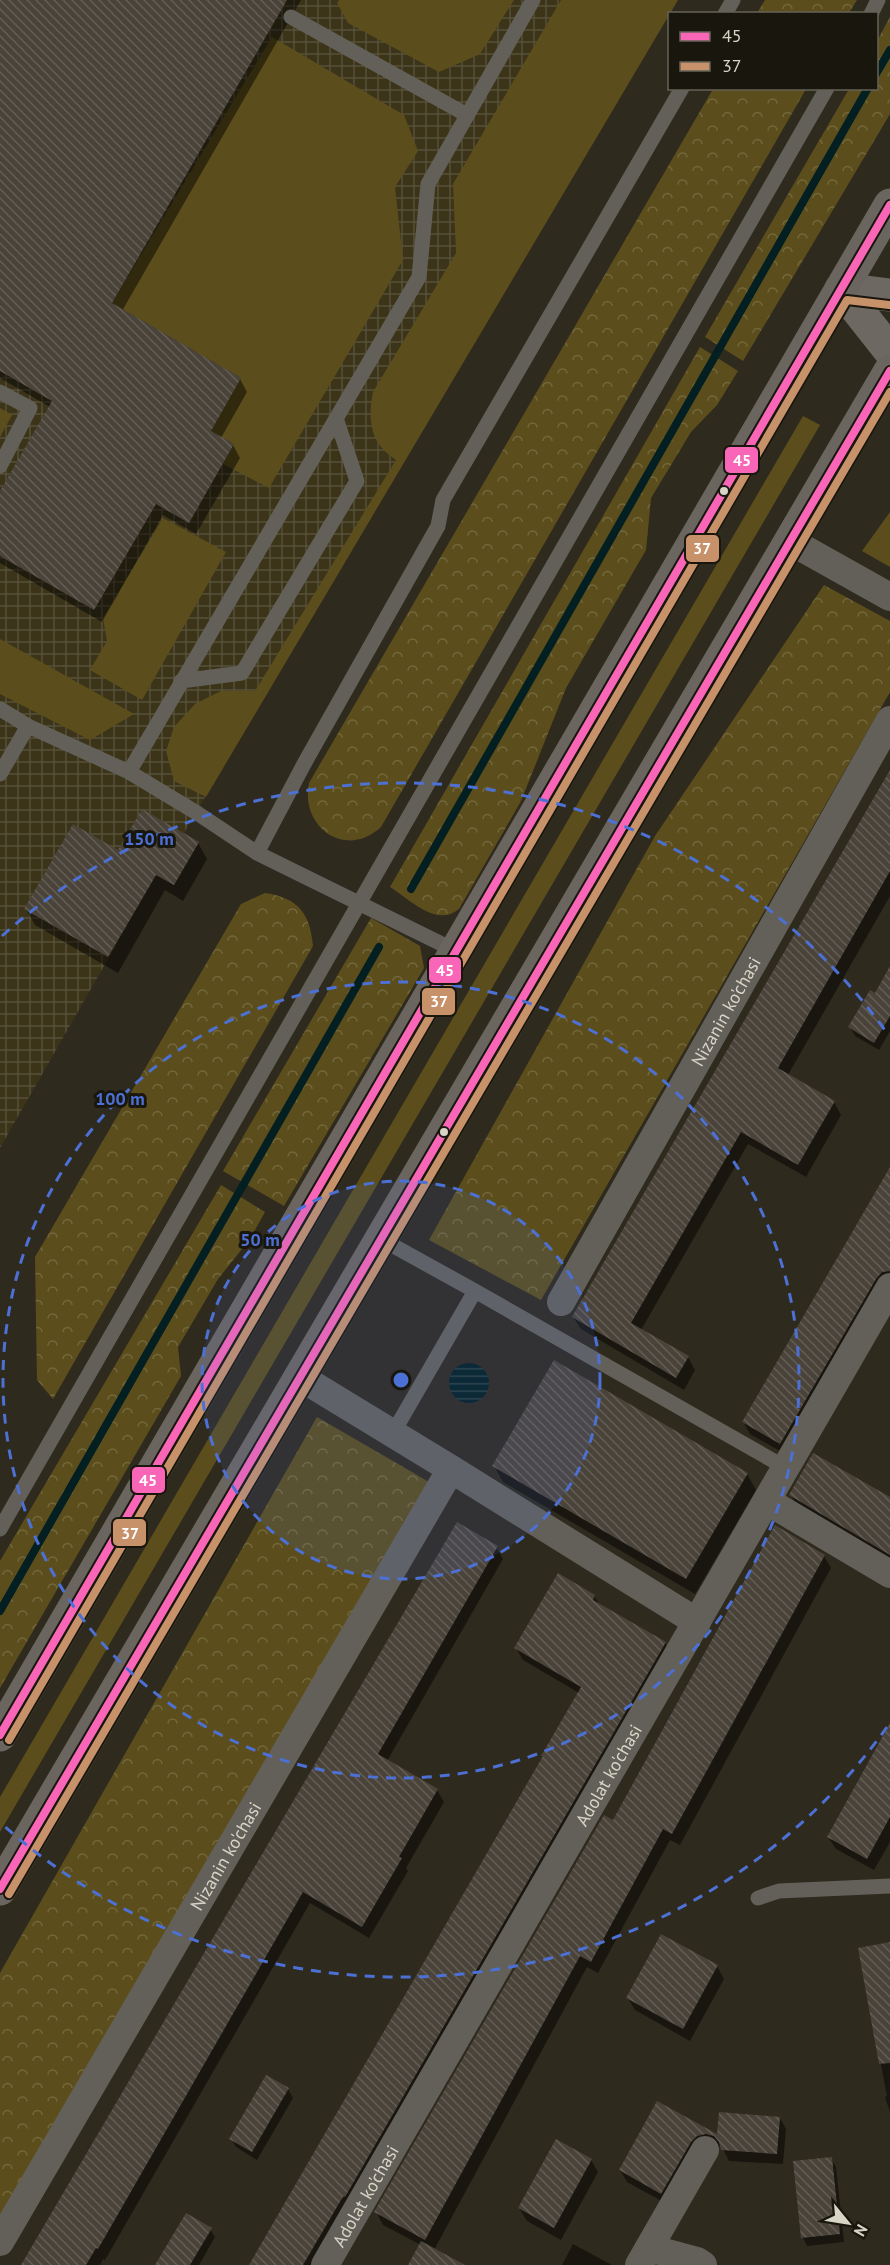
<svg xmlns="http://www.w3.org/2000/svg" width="890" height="2265" font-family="'PT Sans',sans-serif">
<defs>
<pattern id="industrial-grid" width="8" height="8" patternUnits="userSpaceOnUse" patternTransform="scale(1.5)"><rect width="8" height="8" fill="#3b3419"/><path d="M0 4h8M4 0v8" fill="none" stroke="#575039"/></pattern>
<pattern id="forest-crowns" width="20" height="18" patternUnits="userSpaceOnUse" patternTransform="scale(1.5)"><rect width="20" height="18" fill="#5c4e1c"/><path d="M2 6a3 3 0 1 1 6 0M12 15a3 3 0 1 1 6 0" fill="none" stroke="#73673c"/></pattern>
<pattern id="water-rules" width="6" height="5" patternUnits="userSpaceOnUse" patternTransform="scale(1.5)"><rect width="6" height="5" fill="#041f21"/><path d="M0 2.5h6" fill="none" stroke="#283f40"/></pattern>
<pattern id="building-back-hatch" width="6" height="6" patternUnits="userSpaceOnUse" patternTransform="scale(1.5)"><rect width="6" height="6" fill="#4a433a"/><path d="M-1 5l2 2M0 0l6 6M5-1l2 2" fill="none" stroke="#635d55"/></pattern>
</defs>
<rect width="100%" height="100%" fill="#2f2a1e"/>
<path fill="url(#industrial-grid)" d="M0,0h674l-490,833 15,9 -25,43 -18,-10 -156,273z"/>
<path fill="#5c4e1c" d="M339,0h175l-34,54 -41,18 -91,-49 -11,-20z
M561,0h117l-472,797 -32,-16 -8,-30 8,-24 21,-23 26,-13h34l141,-231c-5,-4 -11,-8 -15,-13 -12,-14 -12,-37 -8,-55l83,-139 -3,-69z
M272,37l132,78 14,36 -23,36 8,73 -134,228 -46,-24 11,-20 -23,-13 30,-53 -129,-75z
M0,408l12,7 -12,22z
M803,416l17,9 -820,1407v-35z
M890,512v55l-28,-16z
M163,518l63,34 -84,148 -52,-30 17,-29 -4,-23z
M0,639l134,75 -44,26 -90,-46z"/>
<path fill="url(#forest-crowns)" d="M765,0h92l-8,13h-92z
M890,17v97l-147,247 -38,-24 144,-248 27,-1 1,-47z
M713,89h93l-425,738c-36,33 -81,0 -72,-44z
M700,347l38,24 -21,34 -26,27 -40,66 -5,52 -80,138 -45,113 -62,108c-22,19 -50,-10 -69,-22z
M824,585l66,36v71l-349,608 -112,-60 226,-404z
M265,893c33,5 45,20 48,53l-260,453 -16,-19 -2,-123 206,-353z
M371,918l49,28 4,22 -140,238 -61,-35z
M221,1185l44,27 -15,27 -32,40 -40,68 3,29 -181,312v-127z
M317,1417l112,65 -429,734v-243z"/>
<path fill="url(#water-rules)" d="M449 1383a20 20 0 1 1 40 0a20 20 0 1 1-40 0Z"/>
<path fill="#0007" d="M0,0h301l-179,311 118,68 7,13 -26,46 12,7 7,13 -44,76 -33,-19 -61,107 -102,-59v-69l50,-87 -50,-29z
M890,772v124l-102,179 46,27 7,13 -35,62 -58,-33 -107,186 47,27 7,13 -11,20 -103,-61 -8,-12z
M198,843l9,16 -24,42 -18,-11 -47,83 -83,-48 -9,-16 93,-57z
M890,1003v28l-11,19 -24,-14 -5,-9z
M890,1169v115l-103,171 -37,-21 -7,-12z
M494,1466l253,8 9,16 -61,104 -192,-112z
M791,1495l99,3v64l-92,-55z
M496,1547l7,12 -116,202 50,29 7,12 -38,66 2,3 -39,67 -59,-35 -205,357 -2,-1 -3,6h-76z
M824,1556l7,12 -151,277 -10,-5 -72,133 -11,-6 -153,283 28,15h-52l11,-20 -38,-20 -7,-13 238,-390z
M594,1596l6,9 65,38 6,11 -355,611h-65l293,-508 35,-64 -56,-33 -7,-12z
M890,1725v117l-16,28 -38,-21 -8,-12z
M890,1943v169l-5,-15 2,-1 -28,-147z
M717,1966l7,13 -34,62 -55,-31 -7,-12z
M288,2089l5,9 -36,62 -21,-13 -5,-8z
M657,2103l61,34 62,-19 6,11 -3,35 -54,-3 -7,-14 -11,-3 -44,60 -40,-22 -7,-12z
M831,2159l5,8 8,75 -37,4 -4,-8z
M591,2160l7,12 -37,68 -34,-19 -8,-13z
M210,2229l5,8 -16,28h-42z
M573,2244l39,21h-50z"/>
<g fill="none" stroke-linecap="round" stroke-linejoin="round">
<path stroke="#041f21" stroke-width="8" d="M876,74l14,-24
M411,889l457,-801
M0,1611l379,-664"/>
</g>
<path fill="url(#building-back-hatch)" d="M0,0h287l-175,303 129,75 -30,53 23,13 -45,79 -33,-19 -62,106 -94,-54v-65l52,-90 -52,-30z
M890,770v101l-112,197 57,33 -37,64 -57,-33 -110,191 58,33 -13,22 -104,-61z
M142,809l57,33 -25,43 -18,-10 -48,82 -84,-48 49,-85 45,26z
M890,966v50l-16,27 -26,-16 22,-37 5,3z
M890,1167v104l-8,1 -6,7 -96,165 -38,-22z
M554,1360l194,113 -62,106 -194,-113z
M813,1453l77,44v58l-101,-60z
M457,1522l41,24 -120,208 60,35 -39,68 3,1 -40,69 -59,-35 -205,357 -2,-1 -10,17h-65z
M775,1525l50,30 -153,279 -9,-5 -72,133 -11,-6 -155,284 -51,-28 230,-397 9,5z
M558,1573l37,22 -2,5 73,42 -321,555 -1,-1 -3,4 -38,65h-54l294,-509h-2l40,-69 -67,-39z
M890,1723v94l-23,42 -40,-22z
M661,1934l57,31 -35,64 -57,-31z
M890,1942v121l-11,1 -21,-116z
M266,2075l23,13 -37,64 -23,-13z
M657,2101l60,33 2,-22 61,5 -3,37 -56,-4 -2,-8 -5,-6 -8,-2 -9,2 -6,6 -30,52 -42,-24z
M556,2139l36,20 -38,69 -36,-20z
M832,2157l8,77 -39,4 -8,-77z
M186,2213l26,15 -22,37h-35z
M421,2241l44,24h-57z"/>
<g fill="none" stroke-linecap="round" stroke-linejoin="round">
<path stroke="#63605a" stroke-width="15" d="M725,14l8,-14
M871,14l7,-14
M291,17l176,98
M0,392l30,16 -30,58
M181,681l61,-8 115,-192 -21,-63
M0,709l28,17 101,46 68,41 60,40 199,98
M129,772l290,-495 9,-93 105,-184
M0,774l28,-48
M257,853l47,-89 134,-238 5,-26 239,-412
M381,1239l94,52 311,177
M393,1433l82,-142
M0,1529l827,-1441
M758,1898l21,-7 111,-5"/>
<g stroke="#63605a" stroke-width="28">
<path d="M790,541l100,56"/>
<path id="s1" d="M561,1302l329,-582"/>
<path d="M300,1377l151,92 246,153"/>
<path d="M767,1501l123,73"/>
<path id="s2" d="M0,2242l451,-773"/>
<path d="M649,2248l48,13 6,4"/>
<path id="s3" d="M325,2265l565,-978"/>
<path d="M639,2265l66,-115"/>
</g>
<path stroke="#6d6862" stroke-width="33" d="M841,289l49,62
M841,289l49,6"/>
<path stroke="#6a655e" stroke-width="33" d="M0,1735l890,-1530
M0,1889l890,-1518"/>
<defs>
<path id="bus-1" d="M0,1735l890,-1530
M0,1889l890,-1518"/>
<path id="bus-2" d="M9,1740l838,-1440 42,5
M9,1894l881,-1502"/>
</defs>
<use href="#bus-1" stroke="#19170d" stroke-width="12"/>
<use href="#bus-2" stroke="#19170d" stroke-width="12"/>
<use href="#bus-1" stroke="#fa66b7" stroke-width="8"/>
<use href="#bus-2" stroke="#c7916a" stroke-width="8"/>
</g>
<circle cx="401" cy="1380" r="199" fill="#4c70d4" fill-opacity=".12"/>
<g fill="none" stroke="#4c70d4" stroke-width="3" stroke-dasharray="10 8">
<circle cx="401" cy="1380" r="199"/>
<circle cx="401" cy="1380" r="398"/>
<path d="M887 1727A597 597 0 0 1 2 1824M2 936A597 597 0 0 1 887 1033"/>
</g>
<g fill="#d8d5c7" stroke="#19170d" stroke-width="2">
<circle cx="724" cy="491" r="5"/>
<circle cx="444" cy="1132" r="5"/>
</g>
<g text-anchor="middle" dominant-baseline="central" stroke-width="6" stroke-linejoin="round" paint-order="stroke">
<g font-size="18" fill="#d8d5c7" stroke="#19170d">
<text stroke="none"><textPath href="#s1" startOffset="334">Nizanin ko'chasi</textPath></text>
<text stroke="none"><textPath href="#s3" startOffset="566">Adolat ko'chasi</textPath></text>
<text stroke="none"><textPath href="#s2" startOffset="447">Nizanin ko'chasi</textPath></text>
<text stroke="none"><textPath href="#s3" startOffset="80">Adolat ko'chasi</textPath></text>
</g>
</g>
<circle cx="401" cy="1380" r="9" fill="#4c70d4" stroke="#19170d" stroke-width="3"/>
<g font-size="18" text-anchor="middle" font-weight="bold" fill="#4c70d4" stroke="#19170d" stroke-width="6" stroke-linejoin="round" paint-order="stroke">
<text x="149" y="845">150 m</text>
<text x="120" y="1105">100 m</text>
<text x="260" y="1246">50 m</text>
</g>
<g stroke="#19170d" stroke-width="2">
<rect x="724" y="446" width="35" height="28" rx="6" fill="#fa66b7"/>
<rect x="685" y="534" width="35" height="29" rx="6" fill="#c7916a"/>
<rect x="428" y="956" width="34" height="28" rx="6" fill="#fa66b7"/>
<rect x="421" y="987" width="35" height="29" rx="6" fill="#c7916a"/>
<rect x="131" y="1466" width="35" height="28" rx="6" fill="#fa66b7"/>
<rect x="112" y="1518" width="35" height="29" rx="6" fill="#c7916a"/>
</g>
<g font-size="16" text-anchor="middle" font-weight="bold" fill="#fff">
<text x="742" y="466">45</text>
<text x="702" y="554">37</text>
<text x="445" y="976">45</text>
<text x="439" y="1007">37</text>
<text x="148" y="1486">45</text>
<text x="130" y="1539">37</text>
</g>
<rect x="668" y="12" width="210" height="78" fill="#19170d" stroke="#656357" stroke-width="1.5"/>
<rect x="680" y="32" width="30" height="9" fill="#fa66b7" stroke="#656357" stroke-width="1.5"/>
<text x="722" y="42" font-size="18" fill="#d8d5c7">45</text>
<rect x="680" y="62" width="30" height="9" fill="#c7916a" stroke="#656357" stroke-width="1.5"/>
<text x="722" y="72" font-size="18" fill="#d8d5c7">37</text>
<g transform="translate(848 2223) rotate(120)" stroke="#19170d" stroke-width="4.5" paint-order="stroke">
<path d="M0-4.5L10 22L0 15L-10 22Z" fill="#d8d5c7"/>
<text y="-9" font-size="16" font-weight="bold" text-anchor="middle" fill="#d8d5c7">N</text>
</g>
</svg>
